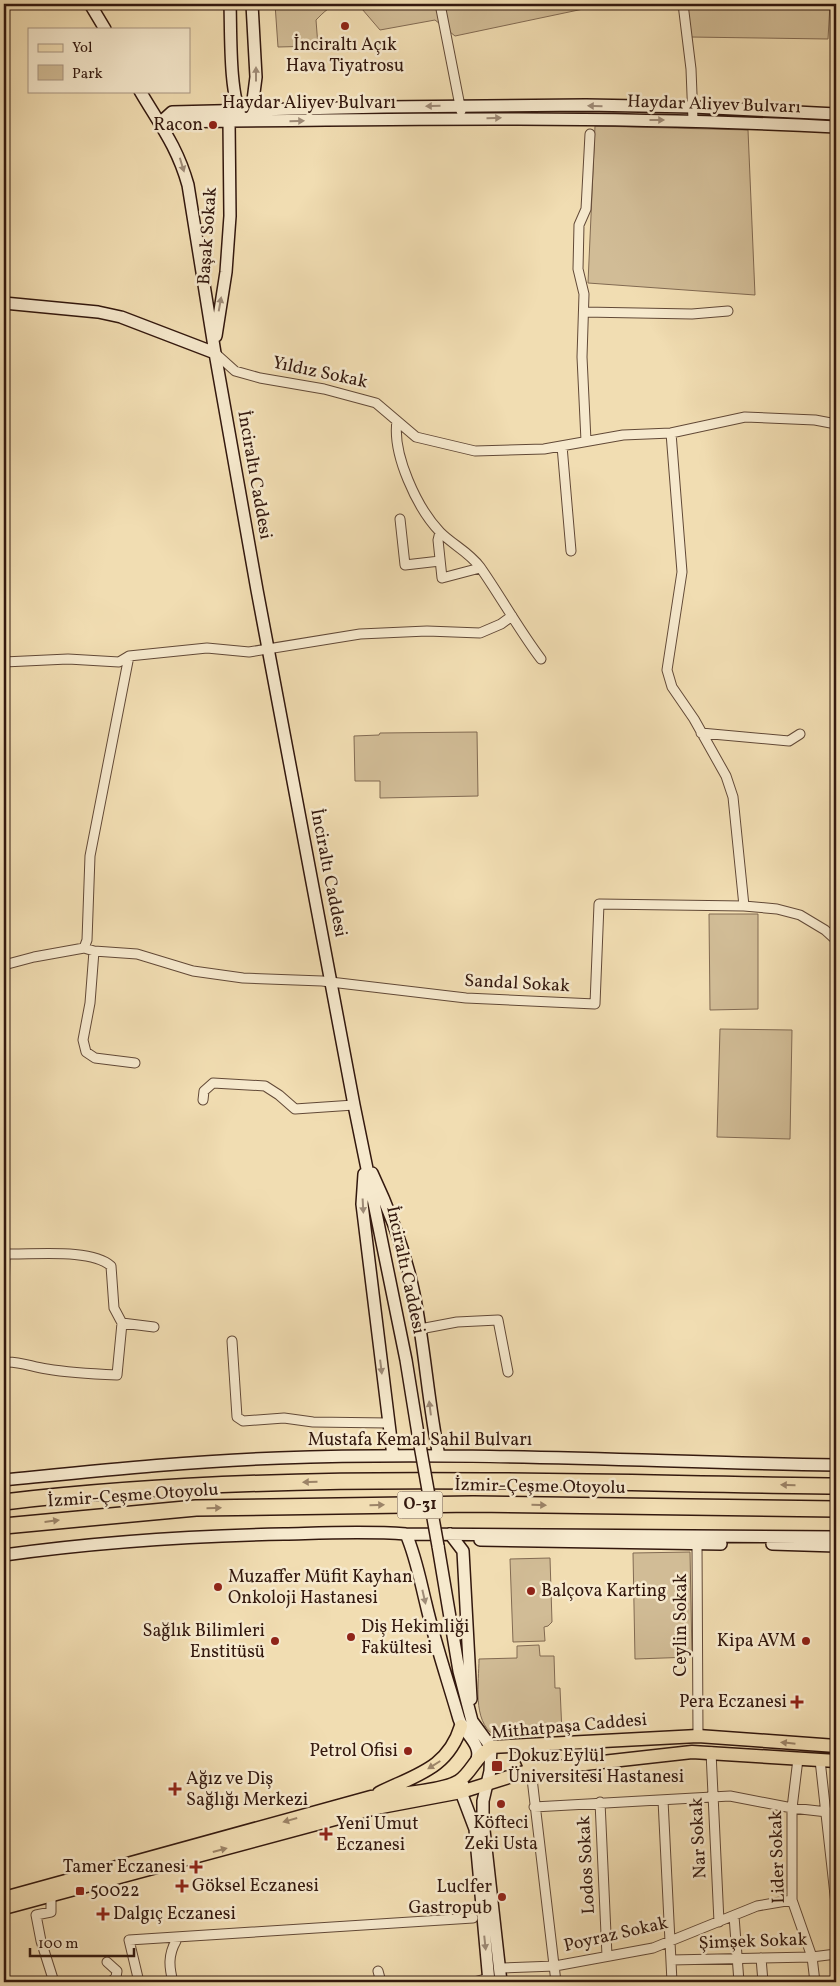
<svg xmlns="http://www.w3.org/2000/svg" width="840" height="1986" font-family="Vollkorn,serif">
<rect width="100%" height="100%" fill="#f1ddb2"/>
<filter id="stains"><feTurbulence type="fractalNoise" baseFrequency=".004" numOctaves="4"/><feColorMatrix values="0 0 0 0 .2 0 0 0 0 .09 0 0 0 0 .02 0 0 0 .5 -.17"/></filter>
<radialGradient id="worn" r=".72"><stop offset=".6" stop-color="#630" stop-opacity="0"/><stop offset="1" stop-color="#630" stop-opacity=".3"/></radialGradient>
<path fill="#d1bc96" stroke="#826a52" d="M275,4h68c-12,0 -19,8 -27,16l2,26 -40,1z
M353,4h254l-152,32 -20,-16 -55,10 -18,-21z
M687,4h143l-2,35 -138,-2z
M595,126l153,4 7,165 -167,-12z
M477,732l1,64 -98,2v-17h-25l-1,-45 25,-1 1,-2z
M709,914h49v95l-48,1z
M720,1029l72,1 -2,109 -73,-2z
M690,1552l2,105 -57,2 -2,-106z
M550,1558l2,64 -4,4 -4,1 1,14 -32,1 -3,-83z
M539,1645l1,11h14l1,32h5l2,45 -68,2c-22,-14 -15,-53 -15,-76l38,-1v-12z"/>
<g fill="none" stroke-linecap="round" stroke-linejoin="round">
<defs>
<path id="street" d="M440,4l21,107
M683,4l8,65 2,51
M584,312l108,2 36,-3
M215,353l20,18 25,7 64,11 52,14 40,34 59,14 69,-2 79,-14 48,-2 74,-16 70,3 21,4
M397,421c-5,33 20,87 43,111 13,13 29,20 40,35 21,30 39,63 61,92
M671,433l11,139 -15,98 5,17 22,32 32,57 7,21 11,109
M586,441l-4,-84 2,-63 -6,-25 1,-44 7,-16 4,-75
M562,446l9,105
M400,519l5,46 35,-4
M440,532l-2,8 4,38 38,-10
M129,656l-39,200 -3,84 -3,8 10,3 -4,52 -7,37 3,12 9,6 40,5
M4,662l64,-3 51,3 10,-6 78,-8 42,4 111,-18 67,-3 53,2 21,-9 11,-8
M701,733l88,8 11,-7
M94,951l43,3 56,17 50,7 79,3 144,17 129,6 4,-100 145,2 33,3 23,6 25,15 11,10
M4,965l30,-8 50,-9
M203,1100l1,-9 9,-8 52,3 14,9 16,14 59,-4
M4,1299l1,-45c28,1 86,-6 106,12l3,42 8,15 32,4
M420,1329l37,-7 41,-2 10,52
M232,1341l5,76 6,4 41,-3 29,4 75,1
M4,1346v17
M5,1362c15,-1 27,5 42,7 23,4 46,5 70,6l5,-52
M697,1544l1,192
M711,1752l8,170
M798,1759l-6,49v92l20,57 3,25
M820,1760l16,144
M531,1770l25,212
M663,1800l9,182
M600,1802l7,154
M534,1807l196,-11 62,12 44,5
M51,1896v16l-15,3 5,26 13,41
M734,1916l5,66
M761,1958l2,24
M671,1960l141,-3 24,-3
M107,1962l10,9 -1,6 -5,5
M501,1968l54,-2 98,-18 104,-42 35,-6
M378,1971l3,11
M139,1982l-10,-42 344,-22
M173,1982c-4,-15 -5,-27 3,-41l-1,-4
M474,1982l15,-4"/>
<path id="secondary" d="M90,4l15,25
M230,4c1,23 -1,95 12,111
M140,91c20,34 37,55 48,94l27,168 42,237 97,515 52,255 12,74
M251,116l5,-39 -4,-73
M161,122l11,-10 212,-5 202,-2 107,2 143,7
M161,122c225,-3 450,-7 675,5
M4,303l94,9 23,5 94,36
M216,336l10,-64 4,-56 -1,-95
M372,1173c17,36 34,82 42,121 11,54 14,109 25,162
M364,1174l-2,30 31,252
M4,1480c91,-9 183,-19 275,-22 186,-7 372,4 557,7
M406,1534c10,23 14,46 20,70 9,39 22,77 33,115 5,15 25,26 17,43
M450,1534l13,17 8,148
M480,1540l241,4
M772,1544l64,2
M438,1546l21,125 13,50 19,26 -1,24 -7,30v20l18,161
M4,1555c93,-13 186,-19 280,-21 41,-1 81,-3 122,0l430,3
M463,1785l-2,7 14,37 14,153"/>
<path id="primary" d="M534,1745l-8,13 3,7 7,5
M379,1793c36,-18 69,-24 82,-67
M4,1898l367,-101c20,-2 73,-6 88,-16 13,-9 17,-25 32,-34l207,-11 138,10
M4,1908l372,-100 85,-16 70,-22 161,-18 144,9"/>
<path id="highway" d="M4,1502c276,-33 554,-19 832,-16
M4,1526l192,-18 277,-4 363,5"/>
</defs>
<use href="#street" stroke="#624937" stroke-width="11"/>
<use href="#secondary" stroke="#33180e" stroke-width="14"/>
<use href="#primary" stroke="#33180e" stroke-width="15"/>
<use href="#highway" stroke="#33180e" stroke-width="18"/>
<use href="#street" stroke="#f6e9cd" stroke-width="9"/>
<use href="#secondary" stroke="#f6e9cd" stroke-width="11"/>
<use href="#primary" stroke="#f1ddb2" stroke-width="12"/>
<use href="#highway" stroke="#f1ddb2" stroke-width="15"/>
<defs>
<path id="secondary-bridge" d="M418,1434l20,112"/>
</defs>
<use href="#secondary-bridge" stroke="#33180e" stroke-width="14" stroke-linecap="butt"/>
<use href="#secondary-bridge" stroke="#f6e9cd" stroke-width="11"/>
</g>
<defs><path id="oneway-solid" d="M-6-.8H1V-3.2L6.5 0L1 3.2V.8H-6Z" transform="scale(1.25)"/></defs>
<g fill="#9e8b77">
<use href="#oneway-solid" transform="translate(256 74) rotate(-90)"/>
<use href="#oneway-solid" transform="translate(433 106) rotate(179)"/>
<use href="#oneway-solid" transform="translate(595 106) rotate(-179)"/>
<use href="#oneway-solid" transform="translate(494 118) rotate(-1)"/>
<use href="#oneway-solid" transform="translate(657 120)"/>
<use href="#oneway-solid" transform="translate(297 121) rotate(-1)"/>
<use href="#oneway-solid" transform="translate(182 165) rotate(73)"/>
<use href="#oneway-solid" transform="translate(220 304) rotate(-80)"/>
<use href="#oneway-solid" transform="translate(363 1206) rotate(87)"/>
<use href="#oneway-solid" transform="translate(381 1367) rotate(83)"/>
<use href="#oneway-solid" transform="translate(430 1408) rotate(-97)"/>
<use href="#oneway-solid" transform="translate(424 1597) rotate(77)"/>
<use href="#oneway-solid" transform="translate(485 1943) rotate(84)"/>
</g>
<g fill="#9c8468">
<use href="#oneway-solid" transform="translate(310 1482) rotate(179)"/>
<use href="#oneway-solid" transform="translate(788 1485) rotate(-179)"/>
<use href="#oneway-solid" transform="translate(377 1505) rotate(-1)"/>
<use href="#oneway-solid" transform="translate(539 1505) rotate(1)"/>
<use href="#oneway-solid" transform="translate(214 1508) rotate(-1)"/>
<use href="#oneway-solid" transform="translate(52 1521) rotate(-7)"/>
<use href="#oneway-solid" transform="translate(788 1743) rotate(-174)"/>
<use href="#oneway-solid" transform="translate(434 1765) rotate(148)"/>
<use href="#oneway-solid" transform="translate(290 1820) rotate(164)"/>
<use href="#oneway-solid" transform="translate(220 1850) rotate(-15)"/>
</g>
<g fill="#8f2418" stroke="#f6e9cd" stroke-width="2">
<circle cx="345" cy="26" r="5"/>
<circle cx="213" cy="125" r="5"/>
<circle cx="218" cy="1587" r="5"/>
<circle cx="531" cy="1591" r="5"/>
<circle cx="351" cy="1637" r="5"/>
<circle cx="275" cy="1641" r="5"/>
<circle cx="806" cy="1641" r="5"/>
<path d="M794.5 1694.5h5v5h5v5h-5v5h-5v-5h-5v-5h5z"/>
<circle cx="408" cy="1751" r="5"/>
<rect x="491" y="1760" width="12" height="12" rx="2.5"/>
<path d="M172.5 1781.5h5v5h5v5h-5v5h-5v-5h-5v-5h5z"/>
<circle cx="501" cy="1804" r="5"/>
<path d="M323.5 1826.5h5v5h5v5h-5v5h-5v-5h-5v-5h5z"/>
<path d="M193.5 1859.5h5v5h5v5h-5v5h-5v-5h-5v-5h5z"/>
<path d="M179.5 1878.5h5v5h5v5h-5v5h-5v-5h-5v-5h5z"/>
<rect x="75" y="1886" width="10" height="10" rx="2.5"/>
<circle cx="502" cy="1897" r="5"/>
<path d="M100.5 1906.5h5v5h5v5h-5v5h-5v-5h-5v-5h5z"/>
</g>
<g text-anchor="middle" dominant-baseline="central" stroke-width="5" stroke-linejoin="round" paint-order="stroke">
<rect fill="#f6e9cd" stroke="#6e5747" stroke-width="1" x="397.5" y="1491.5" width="45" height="27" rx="4"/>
<g font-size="16" font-weight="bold" fill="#33180e">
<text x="420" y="1505">O-31</text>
</g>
<g font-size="18" fill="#33180e" stroke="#f6e9cd" text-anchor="start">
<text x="345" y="45" text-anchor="middle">İnciraltı Açık<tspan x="345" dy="21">Hava Tiyatrosu</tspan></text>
<text x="203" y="125" text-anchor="end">Racon</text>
<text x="228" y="1577">Muzaffer Müfit Kayhan<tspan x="228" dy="21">Onkoloji Hastanesi</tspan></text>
<text x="541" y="1591">Balçova Karting</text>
<text x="361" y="1627">Diş Hekimliği<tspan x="361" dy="21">Fakültesi</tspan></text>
<text x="265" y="1631" text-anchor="end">Sağlık Bilimleri<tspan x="265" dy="21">Enstitüsü</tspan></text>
<text x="796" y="1641" text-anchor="end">Kipa AVM</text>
<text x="787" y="1702" text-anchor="end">Pera Eczanesi</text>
<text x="398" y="1751" text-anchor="end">Petrol Ofisi</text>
<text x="508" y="1756">Dokuz Eylül<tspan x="508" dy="21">Üniversitesi Hastanesi</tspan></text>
<text x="186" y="1779">Ağız ve Diş<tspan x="186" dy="21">Sağlığı Merkezi</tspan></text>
<text x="501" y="1823" text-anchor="middle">Köfteci<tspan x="501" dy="21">Zeki Usta</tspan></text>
<text x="336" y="1824">Yeni Umut<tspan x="336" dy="21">Eczanesi</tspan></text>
<text x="186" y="1867" text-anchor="end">Tamer Eczanesi</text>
<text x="192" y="1886">Göksel Eczanesi</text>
<text x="492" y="1887" text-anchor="end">Luclfer<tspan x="492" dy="21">Gastropub</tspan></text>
<text x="90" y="1891">50022</text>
<text x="113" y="1914">Dalgıç Eczanesi</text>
</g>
<g font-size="18" fill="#33180e" stroke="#f6e9cd">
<text x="309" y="103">Haydar Aliyev Bulvarı</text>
<text transform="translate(714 105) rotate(2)">Haydar Aliyev Bulvarı</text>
<text transform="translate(208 236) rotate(-86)">Başak Sokak</text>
<text transform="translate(320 373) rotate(12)">Yıldız Sokak</text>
<text transform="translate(254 475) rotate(80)">İnciraltı Caddesi</text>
<text transform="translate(328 873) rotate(79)">İnciraltı Caddesi</text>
<text transform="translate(517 984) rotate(3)">Sandal Sokak</text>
<text transform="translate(405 1270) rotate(78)">İnciraltı Caddesi</text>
<text x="420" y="1440">Mustafa Kemal Sahil Bulvarı</text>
<text transform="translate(540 1487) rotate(1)">İzmir-Çeşme Otoyolu</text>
<text transform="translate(133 1496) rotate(-4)">İzmir-Çeşme Otoyolu</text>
<text transform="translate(681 1625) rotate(-90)">Ceylin Sokak</text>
<text transform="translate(569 1727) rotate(-5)">Mithatpaşa Caddesi</text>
<text transform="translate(699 1838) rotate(-93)">Nar Sokak</text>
<text transform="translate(778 1857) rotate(-92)">Lider Sokak</text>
<text transform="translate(587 1865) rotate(-93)">Lodos Sokak</text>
<text transform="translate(616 1935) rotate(-13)">Poyraz Sokak</text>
<text transform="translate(753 1942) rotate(-2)">Şimşek Sokak</text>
</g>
</g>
<rect width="840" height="1986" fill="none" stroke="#f1ddb2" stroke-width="20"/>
<rect x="5" y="5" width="830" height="1976" fill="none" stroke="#33180e" stroke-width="2.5"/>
<rect x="10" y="10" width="820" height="1966" fill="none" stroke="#33180e"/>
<rect x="28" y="28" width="162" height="65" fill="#f6e9cd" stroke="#a89581"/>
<rect x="38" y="44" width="25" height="8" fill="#f1ddb2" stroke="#a89581"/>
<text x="72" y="52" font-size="15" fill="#33180e">Yol</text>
<rect x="38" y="65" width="25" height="15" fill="#d1bc96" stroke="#a89581"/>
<text x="72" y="78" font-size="15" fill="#33180e">Park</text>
<path d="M30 1948v8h104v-8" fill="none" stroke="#33180e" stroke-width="2.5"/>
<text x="38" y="1948" font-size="15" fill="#33180e" stroke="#f6e9cd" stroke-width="4" paint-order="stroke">100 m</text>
<rect width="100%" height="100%" filter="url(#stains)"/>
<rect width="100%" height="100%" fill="url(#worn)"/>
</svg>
